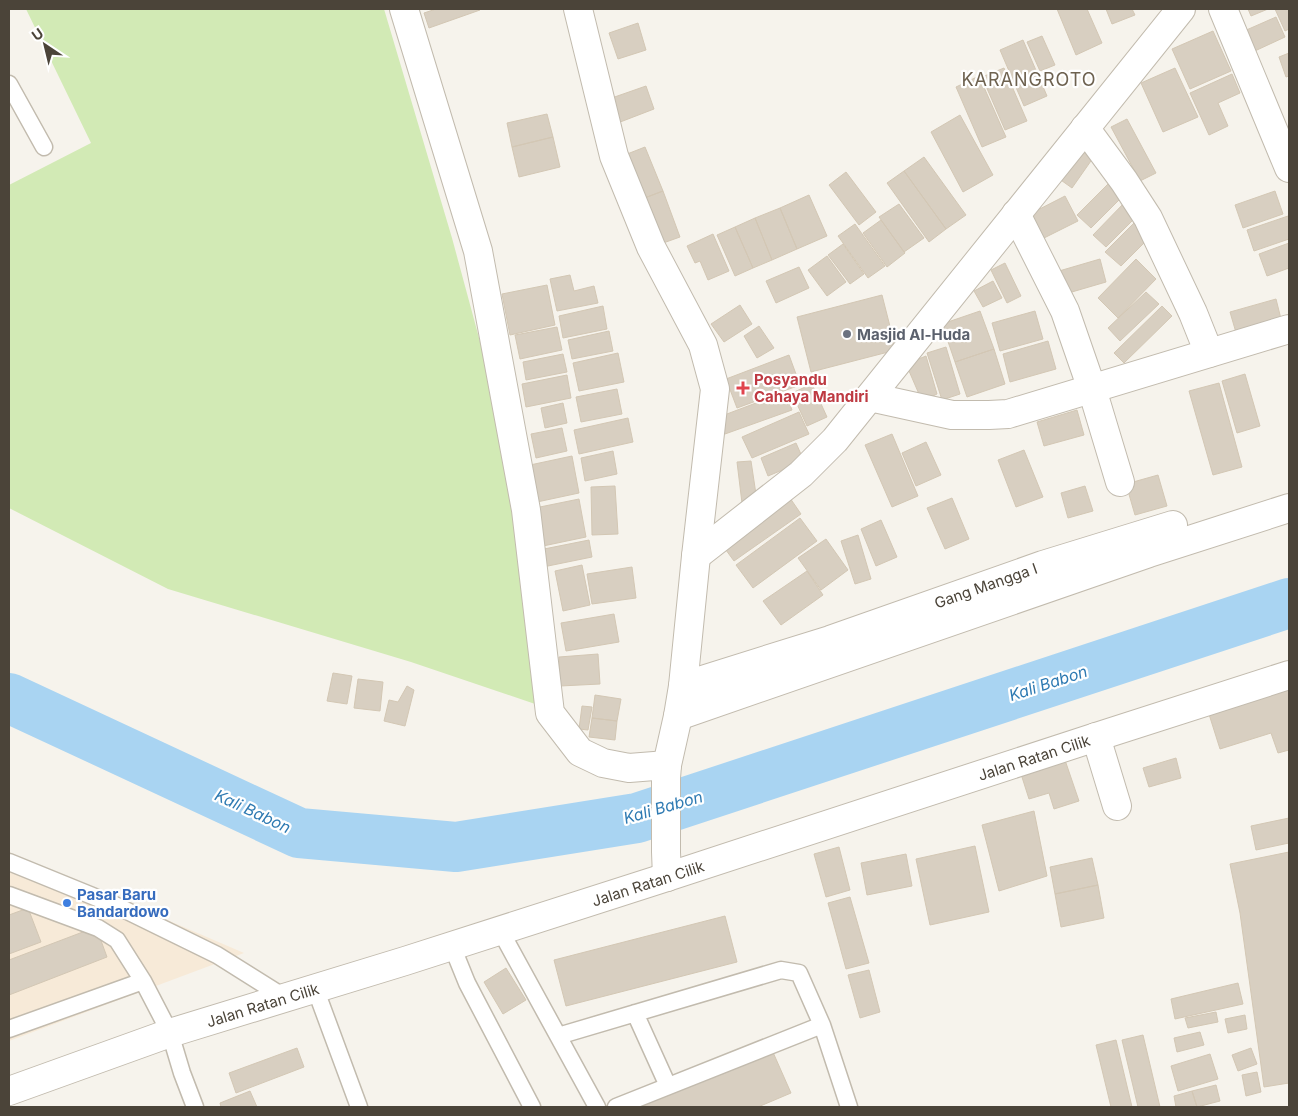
<svg xmlns="http://www.w3.org/2000/svg" width="1298" height="1116" font-family="Inter,sans-serif">
<rect width="100%" height="100%" fill="#f6f3ec"/>
<path fill="#f7ead8" d="M9,852l235,101 -235,88z"/>
<path fill="#d2eab5" d="M26,9h358l68,229 33,122 46,252 10,94 -130,-44 -243,-73 -159,-81v-323l82,-42z"/>
<g fill="none" stroke-linecap="round" stroke-linejoin="round">
<path stroke="#a9d4f2" stroke-width="50" d="M9,698l290,135 157,14 181,-29 652,-215"/>
</g>
<path fill="#d8cfc1" stroke="#d3c7b4" d="M436,9h44v1l-51,18 -5,-15z
M1057,9h30l15,34 -26,12z
M1106,9h26l3,6 -23,9z
M1248,9h20l-17,7z
M1275,9h14v20l-4,2z
M1276,17l9,20 -41,19 -9,-21z
M638,23l8,27 -28,9 -9,-26z
M1213,31l18,40 -41,18 -18,-40z
M1042,36l13,29 -15,6 -13,-29z
M1023,40l24,56 -23,10 -24,-56z
M1289,53v23l-3,1 -7,-20z
M1004,68l23,53 -22,9 -23,-53z
M1175,68l23,49 -35,15 -22,-49z
M1232,74l8,19 -22,10 10,23 -19,9 -19,-42z
M979,76l27,61 -24,10 -26,-60z
M646,86l8,23 -39,15 -9,-24z
M547,114l6,23 -41,10 -5,-24z
M960,115l33,60 -30,17 -32,-60z
M1127,119l29,54 -16,8 -29,-54z
M553,137l7,30 -41,10 -7,-30z
M645,147l18,44 -29,11 -17,-44z
M1078,149l15,9 -21,30 -14,-10z
M924,157l42,58 -20,14 -42,-58z
M904,171l42,58 -17,13 -42,-59z
M846,172l30,40 -17,13 -30,-40z
M1108,184l14,13 -31,31 -14,-13z
M663,191l17,46 -28,10 -18,-45z
M1275,191l8,23 -40,14 -8,-23z
M809,195l18,41 -30,13 -17,-41z
M1065,196l13,25 -40,20 -12,-25z
M1126,201l13,13 -33,33 -13,-12z
M899,204l25,34 -20,14 -25,-35z
M780,208l17,41 -25,11 -17,-42z
M1288,216l1,3v20l-35,12 -7,-21z
M755,218l17,42 -19,8 -18,-41z
M881,220l24,33 -18,14 -24,-34z
M1134,223l15,15 -28,28 -16,-14z
M855,224l30,42 -17,12 -30,-42z
M735,227l18,41 -18,8 -18,-41z
M713,234l16,37 -21,9 -8,-19 -5,2 -8,-17z
M1289,243v25l-22,8 -8,-22z
M843,244l21,30 -14,10 -22,-29z
M827,256l19,26 -19,14 -19,-26z
M1100,259l6,23 -41,12 -6,-23z
M1136,259l20,20 -38,39 -20,-20z
M1005,263l16,33 -14,7 -16,-33z
M799,267l10,21 -33,15 -10,-22z
M570,275l4,16 20,-5 4,17 -41,8 -7,-32z
M993,281l9,17 -19,9 -9,-16z
M547,285l8,40 -45,10 -8,-41z
M1146,292l13,12 -39,37 -12,-13z
M882,295l14,55 -85,22 -14,-55z
M1276,299l6,24 -45,13 -7,-24z
M740,305l12,19 -28,18 -13,-18z
M603,306l4,23 -44,9 -4,-22z
M1162,306l10,10 -48,47 -10,-10z
M980,311l14,38 -39,13 -13,-38z
M1035,311l8,28 -43,12 -8,-28z
M759,326l15,22 -17,10 -13,-22z
M557,327l5,23 -42,9 -5,-24z
M609,331l4,20 -41,8 -4,-19z
M1048,341l8,28 -46,13 -7,-28z
M946,347l14,47 -18,6 -15,-47z
M994,349l11,35 -38,13 -12,-35z
M618,353l6,29 -45,9 -6,-28z
M563,354l4,18 -41,8 -3,-18z
M789,355l11,30 -63,23 -11,-29z
M926,356l11,38 -15,7 -16,-37z
M1245,374l15,52 -23,7 -15,-52z
M567,375l4,23 -45,9 -4,-23z
M1219,383l23,84 -29,8 -24,-84z
M812,384l15,33 -20,9 -15,-33z
M617,389l5,25 -41,8 -5,-25z
M785,392l7,18 -67,24 -6,-17z
M563,403l4,20 -22,5 -4,-20z
M1077,410l7,25 -40,11 -7,-24z
M799,412l10,22 -57,24 -10,-21z
M628,418l5,24 -54,12 -5,-24z
M562,428l5,23 -31,7 -5,-24z
M892,434l26,62 -26,11 -27,-62z
M926,442l15,33 -25,11 -14,-33z
M796,443l8,18 -36,15 -7,-18z
M1024,450l19,47 -27,10 -18,-47z
M613,451l4,23 -32,7 -4,-23z
M572,456l7,37 -42,9 -7,-37z
M751,461l6,40 -15,2 -5,-41z
M1158,475l9,31 -32,9 -9,-31z
M615,486l3,48 -26,1 -1,-48z
M1085,486l8,25 -25,7 -7,-25z
M790,498l11,16 -67,47 -11,-15z
M952,498l17,41 -24,10 -18,-41z
M579,499l7,38 -43,9 -8,-38z
M800,518l17,23 -64,47 -17,-23z
M881,520l16,37 -21,9 -15,-37z
M858,535l13,44 -16,5 -14,-43z
M826,539l22,31 -27,20 -23,-32z
M589,540l3,17 -49,10 -4,-17z
M582,565l8,40 -27,6 -8,-40z
M632,567l4,31 -44,6 -5,-30z
M807,571l16,24 -42,30 -18,-24z
M614,614l5,28 -53,9 -5,-28z
M598,654l2,30 -40,2 -1,-29z
M333,673l19,3 -5,28 -20,-3z
M358,679l25,3 -3,29 -26,-3z
M407,686l7,4 -9,36 -21,-5 5,-21 9,2z
M1289,686v64l-11,3 -7,-20 -51,16 -12,-38z
M595,695l26,4 -4,22 -25,-3z
M582,706l10,1 -4,23 -9,-1z
M592,718l25,3 -2,19 -26,-3z
M1176,758l5,20 -32,9 -6,-19z
M1065,760l14,41 -25,8 -5,-16 -20,6 -8,-25z
M1034,811l13,65 -48,15 -17,-66z
M1289,818v25l-33,7 -5,-24z
M975,846l14,66 -59,13 -14,-66z
M839,847l11,43 -24,7 -12,-43z
M1289,852v231l-25,4 -24,-174 -10,-49z
M906,854l6,32 -45,9 -6,-32z
M1092,858l6,27 -43,9 -5,-27z
M1098,885l6,33 -43,9 -6,-33z
M850,897l19,66 -23,6 -18,-66z
M28,908l13,34 -32,12v-39z
M725,916l12,46 -171,44 -12,-46z
M96,927l11,30 -98,38v-35z
M506,968l20,32 -23,14 -19,-32z
M869,970l11,42 -20,6 -12,-43z
M1238,983l5,21 -68,15 -4,-20z
M1216,1012l2,10 -30,6 -3,-10z
M1245,1015l2,14 -19,4 -3,-14z
M1200,1032l4,13 -27,7 -3,-14z
M1143,1035l17,72h-22l-16,-67z
M1116,1040l16,67h-21l-15,-62z
M297,1048l7,19 -68,26 -7,-20z
M1251,1048l6,16 -19,7 -6,-16z
M772,1050l19,43 -33,14h-118z
M1210,1054l8,25 -40,12 -7,-25z
M1257,1072l4,20 -15,4 -4,-21z
M1216,1085l4,16 -23,6 -5,-16z
M250,1091l7,16h-36l-1,-4z
M1192,1091l5,16h-21l-2,-11z"/>
<g fill="none" stroke-linecap="round" stroke-linejoin="round">
<defs>
<path id="service" d="M9,84l35,63
M9,862l108,44 100,49 67,42
M9,895l89,33 19,12 26,41 27,52 12,40 13,34
M500,930l97,177
M452,946l15,37 65,124
M315,988l44,119
M635,1013l33,73
M9,1029l134,-48
M558,1036l223,-66 18,3 23,52 27,82
M616,1107l206,-82"/>
<g id="minor">
<path d="M404,9l74,242 48,259 24,203 30,39 23,11 26,5 38,-3"/>
<path d="M578,9l36,147 37,91 52,98 12,44 -19,167 -13,130 -5,30 -11,49 -1,13v74l1,25"/>
<path d="M1223,9l66,159"/>
<path d="M1085,128l39,53 24,37 45,95 16,40"/>
<path d="M1016,214l49,97 27,78 28,93"/>
<path d="M870,397l82,18h37l19,-1 281,-85"/>
<path d="M696,556l105,-82 34,-34 346,-431"/>
<path id="s1" d="M683,686l147,-46 213,-75 130,-40"/>
<path d="M678,716l471,-163 140,-45"/>
<path d="M1096,737l21,69"/>
</g>
<g id="tertiary">
<path id="s2" d="M9,1091l161,-58 235,-72 262,-84 429,-140 193,-62"/>
</g>
</defs>
<use href="#service" stroke="#c2bbae" stroke-width="19"/>
<use href="#minor" stroke="#c2bbae" stroke-width="30"/>
<use href="#tertiary" stroke="#c2bbae" stroke-width="30"/>
<use href="#service" stroke="#fff" stroke-width="16"/>
<use href="#minor" stroke="#fff" stroke-width="28"/>
<use href="#tertiary" stroke="#fff" stroke-width="28"/>
</g>
<circle fill="#6b7280" stroke="#fff" stroke-width="2" cx="847" cy="334" r="5"/>
<path fill="#e0444e" stroke="#fff" stroke-width="2" d="M740.5 380.5h5v5h5v5h-5v5h-5v-5h-5v-5h5z"/>
<circle fill="#3f7fe0" stroke="#fff" stroke-width="2" cx="67" cy="903" r="5"/>
<g text-anchor="middle" dominant-baseline="central" stroke-width="4.5" stroke-linejoin="round" paint-order="stroke">
<g font-size="15" font-weight="bold" fill="#5b616d" stroke="#fff" text-anchor="start">
<text x="857" y="334">Masjid Al-Huda</text>
</g>
<g font-size="15" font-weight="bold" fill="#be3a42" stroke="#fff" text-anchor="start">
<text x="754" y="379">Posyandu<tspan x="754" dy="17">Cahaya Mandiri</tspan></text>
</g>
<g font-size="15" fill="#4b4439" stroke="#fff">
<text stroke="none"><textPath href="#s1" startOffset="319">Gang Mangga I</textPath></text>
<text stroke="none"><textPath href="#s2" startOffset="1078">Jalan Ratan Cilik</textPath></text>
<text stroke="none"><textPath href="#s2" startOffset="672">Jalan Ratan Cilik</textPath></text>
<text stroke="none"><textPath href="#s2" startOffset="268">Jalan Ratan Cilik</textPath></text>
</g>
<g font-size="15" font-weight="bold" fill="#366cbe" stroke="#fff" text-anchor="start">
<text x="77" y="894">Pasar Baru<tspan x="77" dy="17">Bandardowo</tspan></text>
</g>
<g font-size="16" font-style="italic" fill="#2e7ab2" stroke="#fff">
<text transform="translate(1048 683) rotate(-18)">Kali Babon</text>
<text transform="translate(663 807) rotate(-16)">Kali Babon</text>
<text transform="translate(253 811) rotate(25)">Kali Babon</text>
</g>
<g font-size="18" letter-spacing="1" fill="#6e6250" stroke="#fff">
<text x="1029" y="79">KARANGROTO</text>
</g>
</g>
<rect width="1298" height="1116" fill="none" stroke="#4b4439" stroke-width="20"/>
<g transform="translate(45 45) rotate(325)" stroke="#ffffff" stroke-width="4" paint-order="stroke">
<path d="M0-4L9 19L0 12L-9 19Z" fill="#4b4439"/>
<text y="-8" font-size="14" font-weight="bold" text-anchor="middle" fill="#4b4439">U</text>
</g>
</svg>
